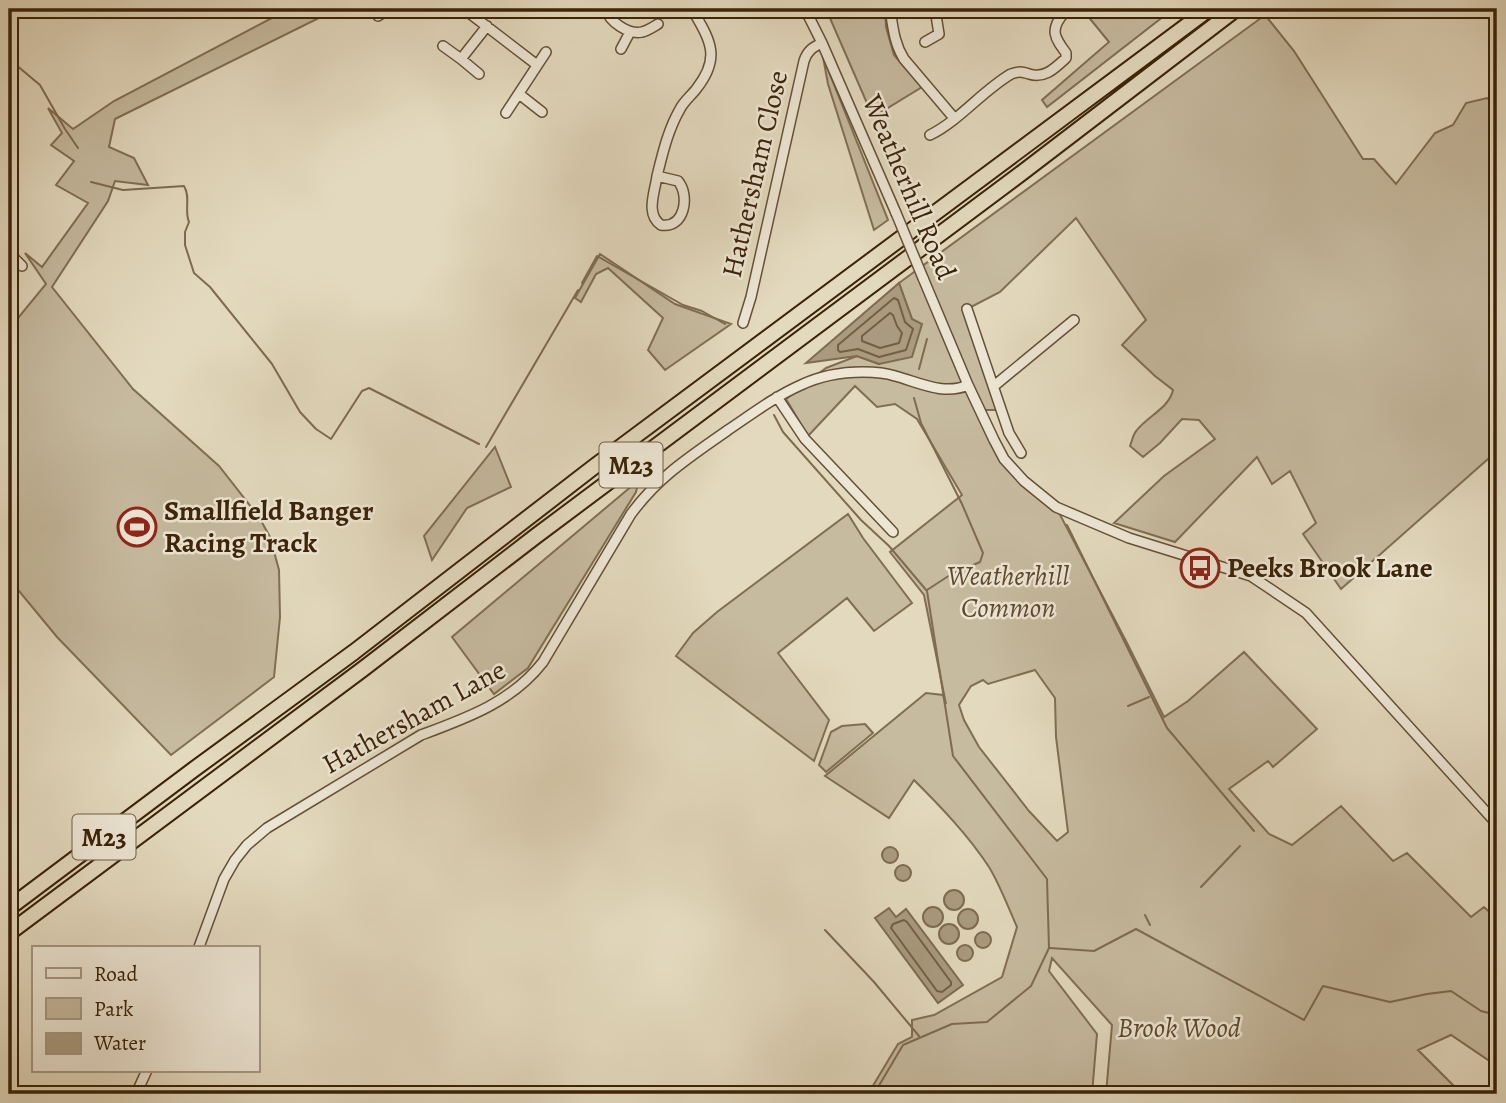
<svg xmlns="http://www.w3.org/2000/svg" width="1506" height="1103" font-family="Alegreya,serif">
<rect width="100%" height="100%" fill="#e3d9be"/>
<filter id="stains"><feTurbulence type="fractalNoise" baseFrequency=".00286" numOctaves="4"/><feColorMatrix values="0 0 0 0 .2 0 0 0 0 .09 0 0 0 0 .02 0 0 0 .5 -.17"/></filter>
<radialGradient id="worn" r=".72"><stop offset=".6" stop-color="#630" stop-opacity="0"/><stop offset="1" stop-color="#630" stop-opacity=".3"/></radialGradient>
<path fill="#c6ba9f" stroke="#806e53" stroke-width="2" fill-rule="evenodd" d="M289,9h48l-222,110 -6,28 25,11 14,27 -33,-4 -7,20 -56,86 81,102 86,77 40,51 11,20 9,33 1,47 -6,60 -103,78 -114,-118 -48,-58v-253l5,-3 32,-39 -21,-31 17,14 46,-64 -32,-18 18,-24 -23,-16 11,-12 -14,-25 25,21 41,-28z
M826,9h59l1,18 8,28 28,32 -49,30z
M1082,9h91l-126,98 -5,-7 67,-58z
M1265,15l29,36 69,108h11l22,25 39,-51 18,-8 13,-22 21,-5 10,8v345l-156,138 -38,-55 13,-11 -26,-52 -18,13 -15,-27 -82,85 -61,-19 50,-47 51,-37 -16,-19 -17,-1 -22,24 -17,14 -13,-11c2,-5 3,-12 7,-16 11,-14 32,-22 36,-40l-18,-14 -33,-31 24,-25 -70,-102 -76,74 -33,17 34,101h-20l23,49 52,48 71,136 37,74 24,-16 56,-49 73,77 -44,38 -5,-6 -39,28 40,45 23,11 49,-39 52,55 14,-8 64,64 13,-10 13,12v147l-46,-31 -33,15 44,44h-356l6,-69 -60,-67 -3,13 48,63 -5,60h-224l30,-50 14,-7v-17l22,-5 68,-38 15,-50c-9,-20 -17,-42 -28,-60 -21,-32 -48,-60 -75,-87l-25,38 -64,-42 101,-83 17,2 3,9 -22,-109 -34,-43 72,-57 -45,-76 -22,-15 -18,3 -22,-21 -47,50 -22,-37 40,-31 31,-12 22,8 33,-45 -13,-36zM1035,670l20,28 1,39 12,95 -11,9 -28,-30 -50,-64 -15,-27 -5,-15 12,-19 12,-6 5,4z
M823,57l65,163 -14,10 -46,-146z
M600,254l75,50 56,20 -66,46 -17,-20 15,-32 -55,-50 -12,6 -15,28 -6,-4z
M495,447l16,40 -44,21 -35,52 -8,-24z
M639,480l-3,12 -108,176 -34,26 -42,-57z
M848,514l15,24 49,65 -38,28 -27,-33 -69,55 51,67 -15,41 -138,-105 17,-23 24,-21z
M865,724l8,9 -47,39 -7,-7 12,-33 11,-6z"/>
<path fill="#aa9b80" stroke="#7e6b50" stroke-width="2" d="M899,283l13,36 10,5 -10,33 -33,7 -22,-8 -51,7z
M882 855a8 8 0 1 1 16 0a8 8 0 1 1-16 0Z
M895 873a8 8 0 1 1 16 0a8 8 0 1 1-16 0Z
M944 900a10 10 0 1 1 20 0a10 10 0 1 1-20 0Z
M923 917a10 10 0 1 1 20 0a10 10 0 1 1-20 0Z
M889,908l7,9 10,-8 57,76 -25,18 -63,-85z
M958 919a10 10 0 1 1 20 0a10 10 0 1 1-20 0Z
M939 934a10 10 0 1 1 20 0a10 10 0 1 1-20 0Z
M975 940a8 8 0 1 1 16 0a8 8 0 1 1-16 0Z
M957 953a8 8 0 1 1 16 0a8 8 0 1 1-16 0Z"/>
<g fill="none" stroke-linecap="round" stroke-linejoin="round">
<path stroke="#725f44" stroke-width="2" d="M894,298l4,2 7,22 8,7 -7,21 -27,7 -21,-8 -18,3 -2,-2v-5z
M890,313l3,2 4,11 5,7 -3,10 -19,5 -18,-7v-5z
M904,920l3,2 44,60v3l-9,7 -5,-1 -46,-63 2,-4z"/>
<path stroke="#7e6b50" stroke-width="2" d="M9,59l31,26 25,44 13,19
M91,182l32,8 61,-4c7,11 0,24 5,36l-4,10v13l9,28 16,14 62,77 28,48 16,17 15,10 31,-48 7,-3 110,56
M582,283l15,-27 86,49 19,6 23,13
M919,369l8,-30
M914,398l7,25 41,81 21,49 -3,9 -30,13 -23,15
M774,415l9,17 78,88 28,26 38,45 26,165 94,123 2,69 -18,38 -44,36 -35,2 -49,21 -29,49
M486,447l92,-157
M1067,525l100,203 87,103
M1128,706l21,-9
M1201,887l39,-41
M1145,915l5,10
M825,930l49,52 45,54
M1050,948l44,3 42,-22 168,91 19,-34 67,16 37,-8 24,-3 30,20 16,4"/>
<defs>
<path id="minor" d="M464,9l73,56
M606,9c3,13 23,26 36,23 5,-1 11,-5 16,-8
M805,9l17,34 74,170
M890,9c3,18 4,34 14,50l50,59
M378,16l11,-7
M925,42l14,-8 -4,-25
M443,46l18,13 26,-33
M621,49l9,-17
M461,59l18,15
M519,94l23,18
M506,113l40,-61
M930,135c30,-15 52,-44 81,-61 8,-3 11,-2 18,0 16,5 26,-6 37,-16v-5c-11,-15 -17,-23 -2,-40
M657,176c6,-24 11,-46 23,-67 4,-8 12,-14 17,-21 25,-32 12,-49 -5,-79
M657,176l21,5c12,14 7,48 -17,44 -16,-11 -6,-33 -4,-49z
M9,253l13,13
M923,278l45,107 26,55 10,19 20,22 32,26 73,31 122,38 55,37 191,211
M967,309l42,124 12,20
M743,323l8,-26 53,-236c3,-10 9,-14 18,-18
M994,386l80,-66
M777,397l28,42 88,93
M199,947l25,-68 11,-19 12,-15 20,-17 154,-93c46,-17 91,-33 122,-73l88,-148c28,-38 59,-57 97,-84 24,-16 46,-33 73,-45 19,-9 41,-13 62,-13 11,0 23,1 32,4 23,6 49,20 73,9
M136,1094l11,-24"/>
<path id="highway" d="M9,908l184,-138 161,-118 241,-186 614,-457
M9,933l354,-264 173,-133 487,-364 213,-163"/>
</defs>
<use href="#minor" stroke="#655035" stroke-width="12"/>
<use href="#highway" stroke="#3b2307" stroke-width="18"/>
<use href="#minor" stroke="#ede6d5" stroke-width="9"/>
<use href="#highway" stroke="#e3d9be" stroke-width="14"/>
<defs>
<path id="minor-bridge" d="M896,213l27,65"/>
</defs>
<use href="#minor-bridge" stroke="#655035" stroke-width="12" stroke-linecap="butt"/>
<use href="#minor-bridge" stroke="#ede6d5" stroke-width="9"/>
</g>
<defs>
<symbol id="stadium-ring" viewBox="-11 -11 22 22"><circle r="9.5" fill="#ede6d5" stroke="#8f2418" stroke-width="1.5"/><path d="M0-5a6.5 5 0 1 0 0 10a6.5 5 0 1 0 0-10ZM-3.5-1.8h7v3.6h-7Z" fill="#8f2418"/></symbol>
<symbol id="bus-ring" viewBox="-11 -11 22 22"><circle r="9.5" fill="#ede6d5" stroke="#8f2418" stroke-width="1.5"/><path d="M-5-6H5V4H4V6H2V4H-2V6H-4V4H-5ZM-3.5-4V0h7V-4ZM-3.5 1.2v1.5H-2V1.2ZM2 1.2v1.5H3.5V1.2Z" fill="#8f2418"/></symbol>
</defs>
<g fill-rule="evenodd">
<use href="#stadium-ring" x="115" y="505" width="44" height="44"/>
<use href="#bus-ring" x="1178" y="546" width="44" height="44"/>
</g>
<g text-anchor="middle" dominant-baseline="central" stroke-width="5" stroke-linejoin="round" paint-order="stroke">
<g fill="#ede6d5" stroke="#705e45" stroke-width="2">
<rect x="599.5" y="442.5" width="63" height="45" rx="5"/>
<rect x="72.5" y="814.5" width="63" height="45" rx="5"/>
</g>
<g font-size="26" font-weight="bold" fill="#3b2307">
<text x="631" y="465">M23</text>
<text x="104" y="837">M23</text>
</g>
<g font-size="28" fill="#3b2307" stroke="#ede6d5">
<text transform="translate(755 174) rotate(-77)">Hathersham Close</text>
<text transform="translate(909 187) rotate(67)">Weatherhill Road</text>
<text transform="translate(414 717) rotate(-29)">Hathersham Lane</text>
</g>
<g font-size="28" font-weight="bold" fill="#3b2307" stroke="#ede6d5" text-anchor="start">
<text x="164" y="511">Smallfield Banger<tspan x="164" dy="32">Racing Track</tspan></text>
<text x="1227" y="568">Peeks Brook Lane</text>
</g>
<g font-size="28" font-style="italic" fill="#5e492d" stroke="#ede6d5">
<text x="1008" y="576">Weatherhill<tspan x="1008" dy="32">Common</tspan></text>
<text x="1179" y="1028">Brook Wood</text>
</g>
</g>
<rect width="1506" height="1103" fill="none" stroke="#e3d9be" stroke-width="35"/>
<rect x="10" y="10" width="1485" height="1082" fill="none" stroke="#3b2307" stroke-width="3.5"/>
<rect x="18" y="18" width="1471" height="1068" fill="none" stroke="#3b2307" stroke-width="2"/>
<rect x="32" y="946" width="228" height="126" fill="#ede6d5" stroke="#a69883" stroke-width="2"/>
<rect x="46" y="968" width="35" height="10" fill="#ede6d5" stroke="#a69883" stroke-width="2"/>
<text x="94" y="981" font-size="21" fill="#3b2307">Road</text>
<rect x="46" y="998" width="35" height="21" fill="#c6ba9f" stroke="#a69883" stroke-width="2"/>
<text x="94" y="1016" font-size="21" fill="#3b2307">Park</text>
<rect x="46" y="1033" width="35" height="21" fill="#aa9b80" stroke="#a69883" stroke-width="2"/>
<text x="94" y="1050" font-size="21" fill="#3b2307">Water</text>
<rect width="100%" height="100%" filter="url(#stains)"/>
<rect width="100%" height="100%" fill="url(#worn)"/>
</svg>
